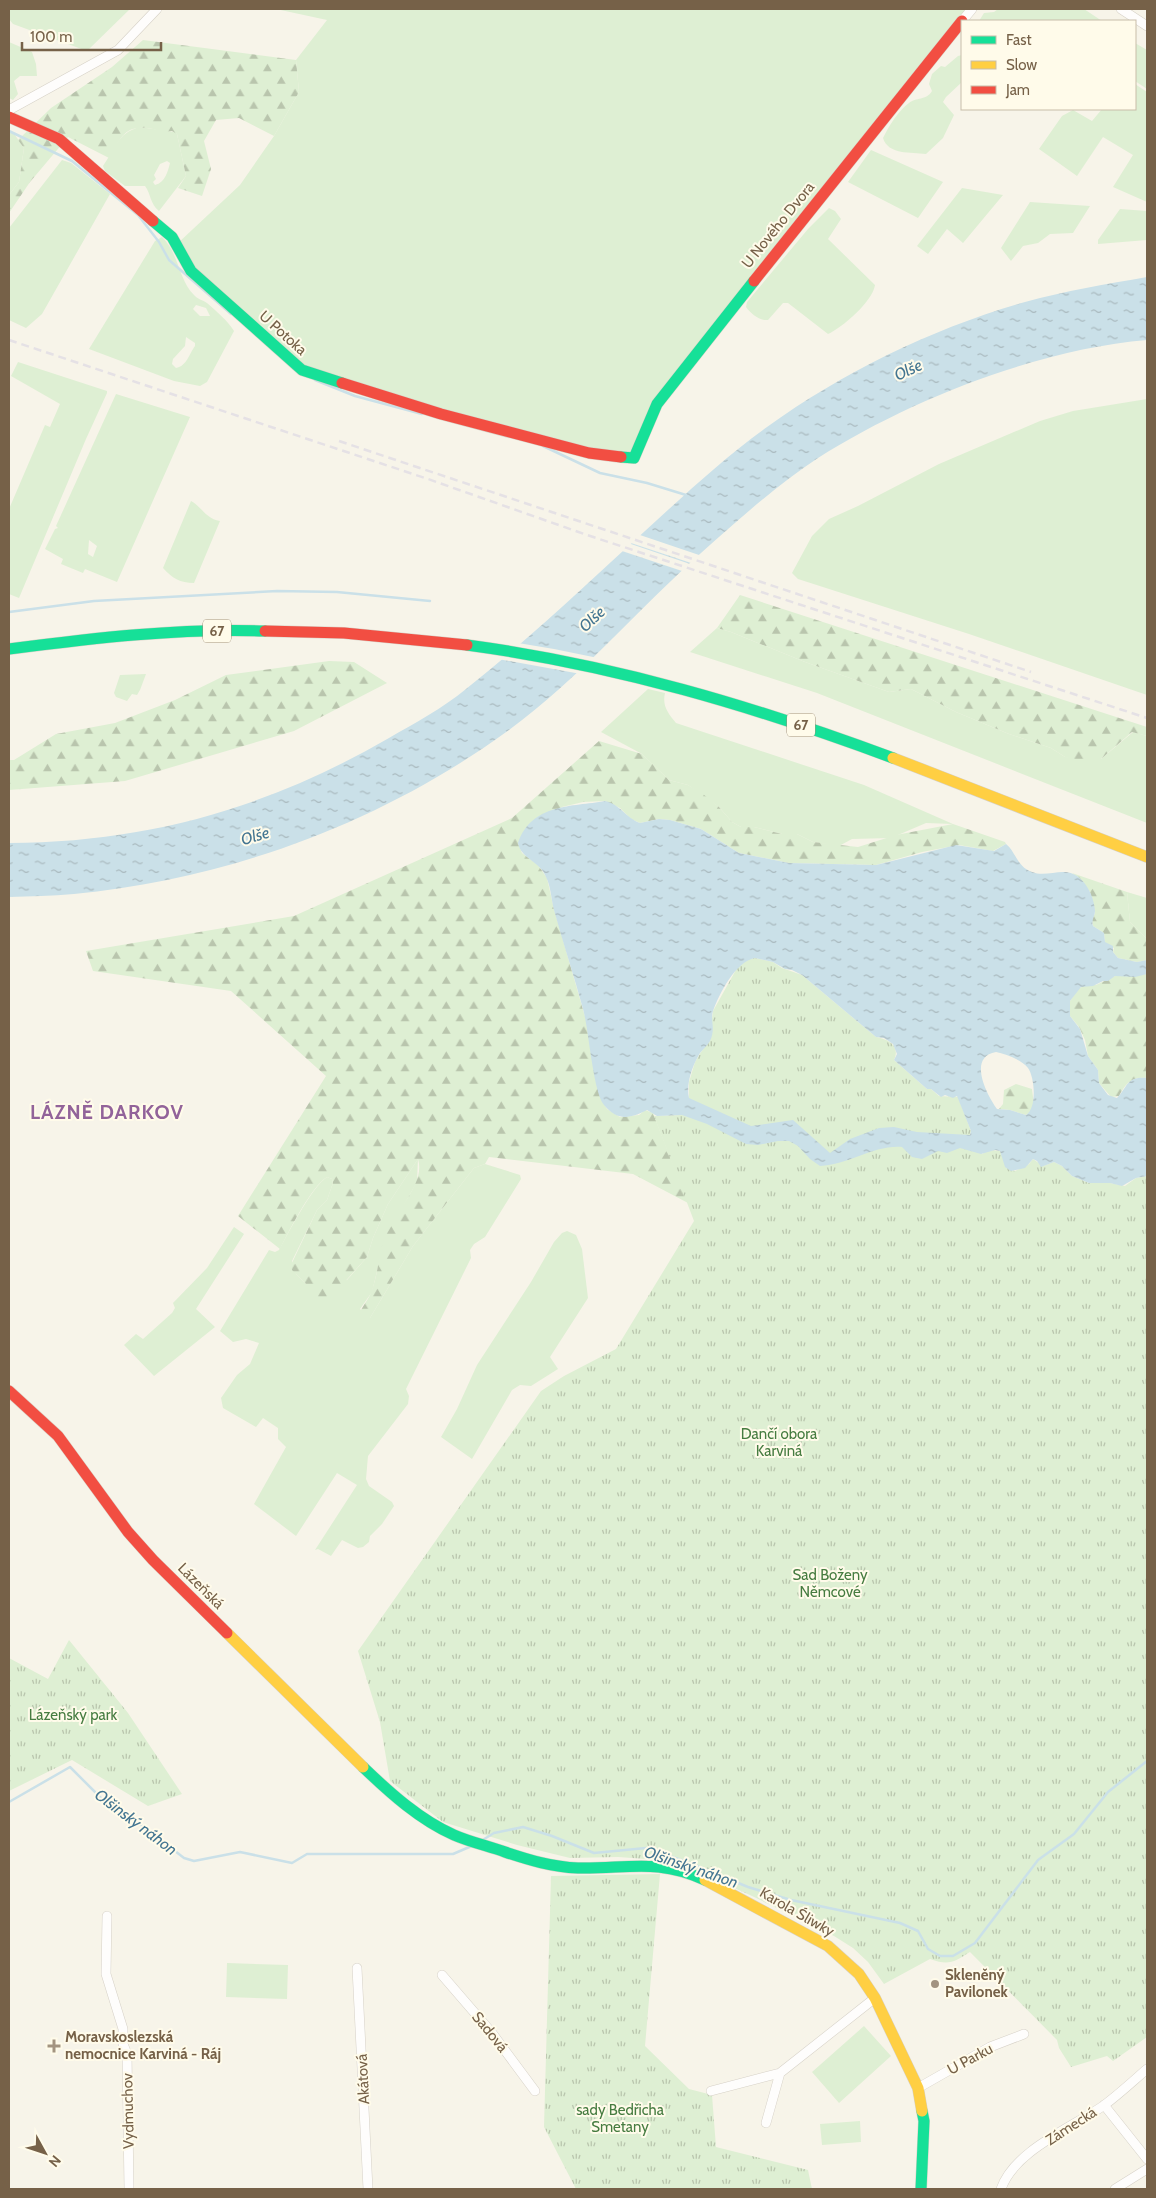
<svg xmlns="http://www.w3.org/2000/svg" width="1156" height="2198" font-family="Cabin,sans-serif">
<defs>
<pattern id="forest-firs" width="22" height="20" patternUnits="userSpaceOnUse" patternTransform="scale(1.25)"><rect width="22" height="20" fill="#deefd3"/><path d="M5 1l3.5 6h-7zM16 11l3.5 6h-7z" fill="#b9c5ad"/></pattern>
<pattern id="park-tufts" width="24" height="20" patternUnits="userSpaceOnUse" patternTransform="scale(1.25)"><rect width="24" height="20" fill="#deefd3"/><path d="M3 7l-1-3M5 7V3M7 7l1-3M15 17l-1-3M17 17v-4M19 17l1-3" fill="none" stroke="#b9c5ad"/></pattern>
<pattern id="water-ripples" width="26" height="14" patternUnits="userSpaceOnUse" patternTransform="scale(1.25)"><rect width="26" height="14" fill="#cae0e8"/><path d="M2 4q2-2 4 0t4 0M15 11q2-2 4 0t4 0" fill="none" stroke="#a9b9be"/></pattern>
</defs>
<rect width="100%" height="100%" fill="#f7f4e9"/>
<path fill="#deefd3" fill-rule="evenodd" d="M9,9h121l-43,42 -74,-27 -4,-5z
M276,9h696l-315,395 -23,54 -45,-5 -287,-83 -111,-99 -14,-27 63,-59 34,-49 25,-44 -3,-32 31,-40z
M998,9h86l18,12h-123l5,-8 10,-1z
M9,42l23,10 4,12 1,12h-17l-6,5 4,13 -5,6 -4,-2z
M1135,43l12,7v39l-12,-8z
M962,55v27l-16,15 -3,5 11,13 -11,23 -17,16c-15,-2 -38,1 -43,-16 6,-12 15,-27 26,-35 7,-6 17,-2 23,-12l-3,-7 3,-10 9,-8 4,1 13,-11z
M1135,84l12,8v110l-34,-15 20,-32 -30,-18 -26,39 -38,-27 23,-33 11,-6 19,11 10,-12h33z
M139,127l36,5 2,2 9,42 -27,35c-9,-7 -8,-17 -14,-25h-20l-20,-15 -2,-5c13,-19 14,-32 36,-39zM167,161l3,2c-2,8 -5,20 -15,22l-2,-3 3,-3 -2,-4 6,-11z
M9,130l6,5 9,13 -5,34 -10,13z
M871,150l72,32 -25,36 -70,-36z
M62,160l9,3 39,31 -68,120 -16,14 -17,-8v-92z
M962,188l41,7 -40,48 -16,-14 -19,25 -11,-8z
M1030,202l60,4 -17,27 -23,1 -12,9 -15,3 -12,15 -10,-13z
M829,208l6,3 6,8 -13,20 47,46c-2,16 -33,43 -47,49l-40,-31h-5l-15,17c-8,1 -17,-6 -22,-13l1,-5 61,-73z
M1120,209l27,2v29l-49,4v-4z
M162,237c17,16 16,42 32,58 3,4 9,5 13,8 9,8 21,18 27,28l-27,51 -7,4 -26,-5 -85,-32 66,-108zM196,305l10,3 4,8h-10l-7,-7zM186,337l9,6v3c-6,8 -8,20 -19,22l-4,-4 1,-5 12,-13z
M18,362l89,29v2l-21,46 -67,159 -10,-4v-85l36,-84 5,2 10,-23 -49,-28z
M116,394l74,23 -73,165 -32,-13 -2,4 -22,-9 2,-5 -18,-10 10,-20 3,-1 -2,-2zM89,540l8,6 -4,11 -5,-3z
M1147,399v296l-178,-61 -171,-55 -6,-6 20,-37 17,-17 29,-13 81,-42 101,-43 33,-10z
M191,501c10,5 15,18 29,20l-26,62c-14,0 -22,-5 -31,-15z
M717,628l14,4 74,30 84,30 22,-3 45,23 53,22 42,14 14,9 36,2 32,-27 14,4v87l-330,-130 -127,-41z
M146,674l-6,16 -3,5 -5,-1 -5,7 -11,-4 -2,-4 6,-18z
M648,689l17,4c-3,13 3,20 11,30l188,62 89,39 -27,-1 -35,15 -39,1 -13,7 -26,-4 -16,-8h-15l-28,-7h-13l-9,-5 -13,-15 -31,-22 -19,-5 -27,-26 -41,-22z
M1127,892l20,6v41l-17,-17z
M418,1159l-1,23 -32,56 -13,54 -12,17 10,9 43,-72 61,-78 11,-4 35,11 1,4 -36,58 -11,7 -4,6 1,8 -65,131 3,7 -1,8 -40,52 -2,23 3,7 23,16 2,4 -12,18 -12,12 -1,6 -6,5 -5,1 -16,-8 -11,16 -13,-7 -3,1 42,-65 -20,-12 -41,63 -42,-32 32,-57 -8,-8v-11l-15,-10 -7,9 -33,-19 -2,-10 16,-23 13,-11 9,-21 -13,-4 -13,3 -13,-11 49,-81 6,2 4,-2c10,-18 32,-62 48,-73l5,2 1,4 -6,17 -10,10 -25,51 4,13 10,10 41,-4 20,-23 6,-19 15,-34z
M234,1227l10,7 -48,75 19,18 -61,49 -30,-31 12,-11 7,5 29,-26 3,-5 -2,-5 34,-35z
M567,1231l9,4 6,14 6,49 -38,59 8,12 -27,17 -11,-1 -8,5 -40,69 -31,-22 16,-28 20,-44 54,-83 23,-40 8,-9z
M227,1963l61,2 -1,34 -61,-2z
M864,2026l27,30 -52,47 -27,-31z
M860,2121l1,21 -39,3 -2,-21z"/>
<path fill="url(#forest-firs)" d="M143,40l153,20 3,32 -25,44 -35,-18 -23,2 -12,21 7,28 -9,27 -24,-8 8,-12 -9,-42 -5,-3c-7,1 -13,0 -19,-2 -28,-5 -31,7 -44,29l-41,-21 -38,45 -21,31v-18l10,-13 5,-34 -6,-8 33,-32 61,-41z
M740,595l407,132v9l-15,-4 -31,27 -19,3 -17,-5 -14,-9 -42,-14 -53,-22 -45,-23 -22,3 -84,-30 -74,-30 -14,-4z
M329,661l25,1 33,21 -93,48 -169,50 -116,9v-30h5l42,-26 59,-11 60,-23 51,-25z
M599,741l43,13 27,26 19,5 15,9 16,13 13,15 9,5h13l28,7h15l16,8 45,5 38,-12 57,-11 52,18 1,2 -13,7 -34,-6 -37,7 -46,13 -87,-2 -50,-10 -38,-24 -31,-9 -11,-1 -19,4 -9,-4 -11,-11 -15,-7 -22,1 -21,5 -44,36 4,10 16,12 9,13 7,31 32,111 14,77 7,12 13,8 19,-2 6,-5 8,3 35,90 -55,-29 -144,-17 -4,7 -11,4 -61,78 -43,72 -7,3 -5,-4c3,-10 11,-17 14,-27 6,-17 7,-35 12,-52 9,-26 42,-53 34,-79l-30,45 -15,34 -6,19 -34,38 -17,6 -11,-5 1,-12 -14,-14 -1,-5 26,-55 10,-10 6,-17 -1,-4 -5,-2c-16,10 -38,54 -47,72l-42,-33 88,-140 -95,-85 -138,-20 -7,-20 208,-35 218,-98z
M1072,873l55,19 3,30 17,17v21l-10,2 -19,-4 -5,-6 1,-4 -9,-5 -1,-10 -11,-7 -1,-6 3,-7 -5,-21 -11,-14z
M1147,974v104c-15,-2 -22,6 -28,18l-8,1 -12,-14 -1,-13 -10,-14 -3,-16 -6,-13 -9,-11v-15l8,-12 7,-4h11l19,-9z
M1016,1084l16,5c1,11 5,20 -6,26l-16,-5 -11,-1 4,-5 1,-14z"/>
<path fill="url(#park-tufts)" d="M755,958l18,4 9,6 20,7 74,62c11,2 25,8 18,23l33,29h4l8,7 19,1 13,34 -1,4 12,19 7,-4 11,1 8,18 7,2 14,-7 4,-5 10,7 11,-4 8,4 10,10 17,7h21l15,3 11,-8 11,-2v861l-34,24 -6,-5 -36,11 -12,-19 -2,-8 -87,-88c-16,10 -21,14 -40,7l-46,25 -16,-22 -15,-14 -19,-12 -82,-40 -78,-35 -56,-4 -48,1 -53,-13 -74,-23 -53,-41 -10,-59 -22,-71 183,-260 23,-15 52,-27 78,-128 -40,-105 28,-1 7,-17v-16l6,-20 6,-10 8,-10 4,-31 24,-43 10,-9z
M69,1640l59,73 54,81 -34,12 -76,-46 -63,31v-133l39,21z
M660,1874l-15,172 44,43 23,6 4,52 92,23 4,19h-236l-32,-62 7,-251z"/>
<path fill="url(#water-ripples)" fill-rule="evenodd" d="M1147,277v63c-108,9 -238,60 -329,118 -41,27 -80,62 -117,95 -65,58 -121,125 -192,177 -126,92 -279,149 -435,164 -22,2 -44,2 -65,3v-54c139,-1 259,-35 380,-105 26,-15 54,-30 77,-49 67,-53 128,-112 191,-169 36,-33 71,-65 110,-93 78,-56 167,-99 258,-125 40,-11 82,-18 122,-25z
M605,801c15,3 21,17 35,22l19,-4 11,1 31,9 38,24 50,10 87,2 80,-20 38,6 12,-7c10,8 11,23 26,28 10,4 21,0 31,0 19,-1 31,22 32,39 0,5 -4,9 -2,15l11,7 1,9 8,4v6l5,6 19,4 10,-2v14l-12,3 -20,-1 -7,5h-5l-10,5 -12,1 -11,14v15l10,13 8,27 10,14 1,13 9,12 9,3c11,-11 9,-22 30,-20v98l-11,2 -14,8 -12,-3h-21l-17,-7 -10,-10 -8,-4 -13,5 -4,-6 -4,-2 -8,9 -14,3 -6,-4 -5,-16 -5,-1 -14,4 -21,-6 -13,5 -9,-2 -16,8 -10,-2 -10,-10c-29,-2 -53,18 -82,19l-10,-7 -12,-13 -9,-5h-11l-20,4 -12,-1 -39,-20 -25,-9 -25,1 -10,-6c-16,8 -29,12 -43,-5 -11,-13 -15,-75 -21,-96 -9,-33 -20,-66 -29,-99 -3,-11 -3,-23 -8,-33 -6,-16 -25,-18 -28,-34 14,-40 54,-36 87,-42zM755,958l18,4 12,7 7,1 10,5 74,62 8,1 9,6 4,10 -3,6 33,29h4l10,8 4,-2 8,3 4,-2 14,35 -1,4 -53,-3 -23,-5 -15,1 -29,11 -20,14 -37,-33 -42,6 -62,-28c-3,-14 3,-32 11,-45 3,-4 7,-7 10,-12 6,-12 0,-21 3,-30 6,-17 23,-50 42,-53zM996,1052c10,2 26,8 32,16 7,10 9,40 -2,47l-16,-5 -13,-1c-10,-14 -30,-52 -1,-57z"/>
<path fill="#f7f4e9" d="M637,534l65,22 -8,8 -66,-22z
M628,543l65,22 -8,7 -66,-22z
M518,643l36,6 44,9 -17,16 -83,-15z"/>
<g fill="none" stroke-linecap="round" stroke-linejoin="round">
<path stroke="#cae0e8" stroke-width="2.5" d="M9,131l63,30 66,54 21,27 10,18 62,54
M315,380l40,16 67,18
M543,446l57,27 47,10 39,12
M9,612l85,-11 183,-10 60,1 93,9
M9,1802l61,-35 32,32 42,28 40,31 10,3 46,-9 52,11 15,-9h146l21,-9
M481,1841l13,-8 29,-6 29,9 42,17 52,-5 44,15 58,24 43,13 109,23 18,8 10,18 12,7h13l22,-13 63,-83 36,-26 34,-42 39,-31"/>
<defs>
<path id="street" d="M1121,9l26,17
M962,21l10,-12
M9,110l109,-60 39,-41
M107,1916l-1,58 17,55v15l4,10 2,135
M357,1968l11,221
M442,1975l50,58 43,58
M918,2088l72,-41 34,-13
M711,2091l69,-18 95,-75
M1104,2105l43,54
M766,2123l14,-50
M1001,2189c13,-38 70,-61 102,-83 15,-11 30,-25 44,-37
M1115,2189l32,-20"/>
<path id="fast" d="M153,221l19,16 19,34 111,99 40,13
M621,457l13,1 23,-54 97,-123
M467,645c148,20 286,61 426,113
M9,649c85,-11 170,-21 256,-18
M363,1767c27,26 57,53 91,68 16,7 34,11 51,17 24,8 47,15 73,16 49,1 80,-10 127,12
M921,2189l3,-68 -2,-10"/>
<path id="slow" d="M893,758l254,99
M227,1633l136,134
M705,1880l123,66 31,28 16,24 43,90 4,23"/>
<path id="jam" d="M9,117l50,22 94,82
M754,281l208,-260
M342,383l99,31 148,39 32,4
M265,631l79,2 123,12
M9,1391l49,45 70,96 25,28 74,73"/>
</defs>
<use href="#street" stroke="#d6d1c7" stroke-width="10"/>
<use href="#fast" stroke="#d7d1c7" stroke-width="12"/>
<use href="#slow" stroke="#d7d1c7" stroke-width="12"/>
<use href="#jam" stroke="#d7d1c7" stroke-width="12"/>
<use href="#street" stroke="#fefdfc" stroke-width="9"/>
<use href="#fast" stroke="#16e098" stroke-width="11"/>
<use href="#slow" stroke="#ffcf43" stroke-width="11"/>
<use href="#jam" stroke="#f24e42" stroke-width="11"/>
<path stroke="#e5e1e5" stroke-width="2.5" stroke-dasharray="8 5" stroke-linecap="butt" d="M9,340l419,139 159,56 560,183
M339,441l692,231"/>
</g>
<g fill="#a39480" stroke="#fffbea" stroke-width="2">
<circle cx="935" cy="1984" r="5"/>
<path d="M51.5 2038.5h5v5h5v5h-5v5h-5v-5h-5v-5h5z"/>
</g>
<g text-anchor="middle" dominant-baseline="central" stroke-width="4" stroke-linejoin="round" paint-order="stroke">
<g fill="#fffbea" stroke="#9f8f79" stroke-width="1">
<rect x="203" y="619.5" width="28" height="23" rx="4"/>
<rect x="787" y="713.5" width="28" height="23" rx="4"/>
</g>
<g font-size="14" font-weight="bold" fill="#766148">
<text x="217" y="631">67</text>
<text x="801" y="725">67</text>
</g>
<g font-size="15" fill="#766148" stroke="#fffbea">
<text transform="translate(778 225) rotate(-51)">U Nového Dvora</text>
<text transform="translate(283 333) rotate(42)">U Potoka</text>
<text transform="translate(201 1586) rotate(45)">Lázeňská</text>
<text transform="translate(797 1912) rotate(30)">Karola Śliwky</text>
<text transform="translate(490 2032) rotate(51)">Sadová</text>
<text transform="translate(970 2059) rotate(-28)">U Parku</text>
<text transform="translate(363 2079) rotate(-93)">Akátová</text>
<text transform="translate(128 2111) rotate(-91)">Vydmuchov</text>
<text transform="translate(1071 2126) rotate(-33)">Zámecká</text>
</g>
<g font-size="15" fill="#467c40" stroke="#fffbea">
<text x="779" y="1434">Dančí obora<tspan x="779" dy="17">Karviná</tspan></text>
<text x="830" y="1575">Sad Boženy<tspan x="830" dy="17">Němcové</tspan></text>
<text x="73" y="1715">Lázeňský park</text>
<text x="620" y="2110">sady Bedřicha<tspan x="620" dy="17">Smetany</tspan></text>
</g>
<g font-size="15" font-weight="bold" fill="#766148" stroke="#fffbea" text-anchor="start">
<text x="945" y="1975">Skleněný<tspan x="945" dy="17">Pavilonek</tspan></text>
<text x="65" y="2037">Moravskoslezská<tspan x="65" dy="17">nemocnice Karviná - Ráj</tspan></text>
</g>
<g font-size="16" font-style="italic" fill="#437591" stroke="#fffbea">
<text transform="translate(908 370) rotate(-25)">Olše</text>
<text transform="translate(592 619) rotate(-43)">Olše</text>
<text transform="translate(255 836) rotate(-16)">Olše</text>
<text transform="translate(136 1822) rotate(37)">Olšinský náhon</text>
<text transform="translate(691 1867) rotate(19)">Olšinský náhon</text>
</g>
<g font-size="20" font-weight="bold" letter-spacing="1" fill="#92639a" stroke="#fffbea">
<text x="107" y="1112">LÁZNĚ DARKOV</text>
</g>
</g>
<rect width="1156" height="2198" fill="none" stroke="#766148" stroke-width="20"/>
<rect x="961" y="20" width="175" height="90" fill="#fffbea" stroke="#c8bda9"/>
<rect x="971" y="36" width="25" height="8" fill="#16e098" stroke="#c8bda9"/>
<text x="1006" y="45" font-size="15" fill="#766148">Fast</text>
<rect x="971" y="61" width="25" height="8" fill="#ffcf43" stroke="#c8bda9"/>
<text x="1006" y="70" font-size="15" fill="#766148">Slow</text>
<rect x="971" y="86" width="25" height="8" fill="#f24e42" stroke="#c8bda9"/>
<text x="1006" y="95" font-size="15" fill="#766148">Jam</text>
<g transform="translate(45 2153) rotate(130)" stroke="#fffbea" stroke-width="4" paint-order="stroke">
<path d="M0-4L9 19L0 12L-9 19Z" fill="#766148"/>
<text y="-8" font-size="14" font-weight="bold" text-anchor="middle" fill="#766148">N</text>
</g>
<path d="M22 42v8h139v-8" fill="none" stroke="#766148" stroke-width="2.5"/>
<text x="30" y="42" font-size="15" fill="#766148" stroke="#fffbea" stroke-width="4" paint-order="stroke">100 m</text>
</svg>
